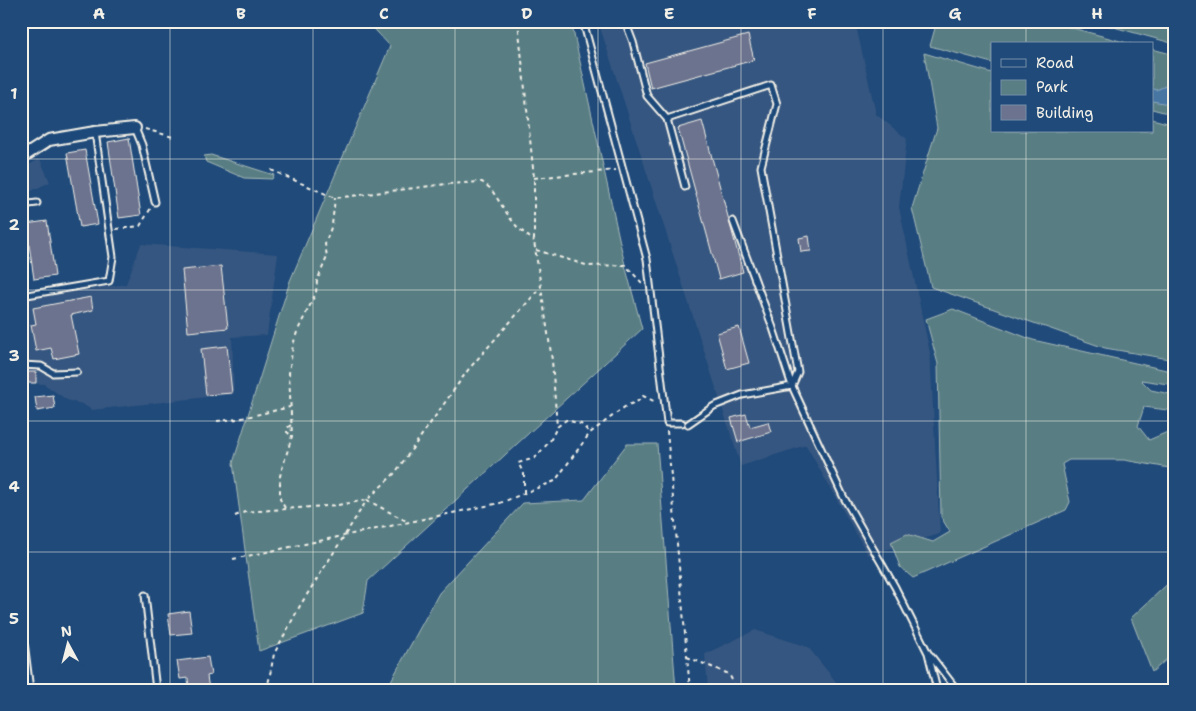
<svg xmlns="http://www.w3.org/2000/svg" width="1196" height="711" font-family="'Shantell Sans',sans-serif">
<rect width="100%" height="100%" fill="#1f4a7a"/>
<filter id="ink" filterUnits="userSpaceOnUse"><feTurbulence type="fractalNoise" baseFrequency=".02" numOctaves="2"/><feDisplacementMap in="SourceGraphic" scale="10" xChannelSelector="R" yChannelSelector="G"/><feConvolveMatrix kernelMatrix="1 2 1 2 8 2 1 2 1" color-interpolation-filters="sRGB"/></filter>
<g filter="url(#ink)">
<path fill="#365680" d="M598,21h257l21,93 31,25 -8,68 31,146 10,181 -72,21 -62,-110 -65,21z
M40,159l10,23 -27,13 -2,-2v-24z
M141,244l137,10 -11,81 -35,2 2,57 -142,16 -10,-6 -15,-4 -23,-16 -20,-1 4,-84 98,-15z
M755,630l53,17 29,36 -1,7h-128l-3,-36z"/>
<path fill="#597e84" stroke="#a6b8b6" d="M367,21h204l54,244 17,64 -274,252 -5,32 -104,38 -26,-188 57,-182 100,-235z
M937,21h110l84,23h-139v19l-62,-17z
M1092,21h83v23z
M1152,49l23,6v60l-23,-6z
M924,53l68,20v58h160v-12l23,6v235l-70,-12 -174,-61 -19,-79 25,-80z
M211,155l63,20 -2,4 -28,-1 -38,-16 -2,-6z
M953,309l80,31 142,32v13l-34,-5 10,10 24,5v16l-31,-4 -6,19 11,14 23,-10 3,1v38l-51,-9h-55l-7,4 8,38 -4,8 -153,68 -13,-11 -9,-25 16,-8 26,8 17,-10 -9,-15 -3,-153 -12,-45z
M627,444h30l19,246h-290l53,-97 84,-90 61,-3z
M1175,577v75l-23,20 -21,-54z"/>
<path fill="#4776a3" stroke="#8ca7bf" d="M1175,82v23l-23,-4v-13l4,2z"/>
<path fill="#6c738f" stroke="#f4f1e8" d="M748,35l6,25 -103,28 -6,-25z
M702,121l41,151 -24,7 -41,-151z
M129,138l12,77 -22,3 -11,-76z
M85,150l13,74 -18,3 -13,-74z
M47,221l8,55 -21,3 -8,-55z
M809,236l2,15 -10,1 -2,-14z
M221,266l7,62 -40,4 -6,-62z
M91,297l2,13 -22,5 8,39 -25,5 -3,-11 -15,3 -5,-26 5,-1 -3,-16z
M739,327l10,36 -22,6 -10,-36z
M227,346l5,47 -26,2 -5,-46z
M24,372h12v11h-12z
M53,395l2,13 -18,3 -2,-14z
M746,414l4,13 18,-5 3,10 -33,10 -7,-24z
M189,611l3,22 -21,2 -3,-21z
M208,657l3,18 -4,1 2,14h-20l-1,-12 -8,1 -3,-18z"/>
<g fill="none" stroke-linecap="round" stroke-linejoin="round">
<defs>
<path id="lane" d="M583,21l64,238 20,164h15
M625,21l8,21 14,54 20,23 18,68
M667,119l104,-34 6,19 -16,63 37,205 -6,14
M135,128l7,17 13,57
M21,205l16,-2
M733,221l40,107 19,58 51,110 52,91 33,66 9,37
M21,296l88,-15 4,-24 -18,-125
M21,365l20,1 12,7 24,-1
M688,424l26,-18 28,-11 50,-9
M145,595l11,95
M22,626l8,64
M930,655l27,35"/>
<path id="street" d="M21,158l28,-18 46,-8 40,-4"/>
</defs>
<use href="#lane" stroke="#f4f1e8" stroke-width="9"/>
<use href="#street" stroke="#f4f1e8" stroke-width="14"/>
<path stroke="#f4f1e8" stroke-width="2" stroke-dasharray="4 4" stroke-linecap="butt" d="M518,21l16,157v63l18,119 5,67
M145,129l28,8
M271,170l64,28 111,-14 36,-2 9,7 19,29 8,10 16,13
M534,178l82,-8
M116,229l24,-3 11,-18
M536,250l53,16 36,-1 18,19
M217,421l21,-2 52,-12
M291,425l-4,3v4l5,4
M667,431l23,259
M524,493v-19l-6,-11 17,-5 15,-17 7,-14 9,-7 15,4 9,9
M285,508l-5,-9v-23l12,-40 -3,-63 4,-28 4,-13 19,-39 1,-12 10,-24 -2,-13 7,-19 3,-27
M235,516l10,-4 93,-7 29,-5 28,-27 73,-103 72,-82
M233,559l267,-56 55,-22 35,-48 36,-27 12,-5 5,-5 13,6
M687,657l42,17 8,16
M267,690l7,-36 27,-50 66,-104 41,22"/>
<use href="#lane" stroke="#1f4a7a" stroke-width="5"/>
<use href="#street" stroke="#1f4a7a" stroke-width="10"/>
</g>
</g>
<path fill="none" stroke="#f4f1e8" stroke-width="1" stroke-opacity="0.55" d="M170,21v669M313,21v669M455,21v669M598,21v669M741,21v669M883,21v669M1026,21v23M1026,131v559M21,159h1154M21,290h1154M21,421h1154M21,552h1154"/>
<rect width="1196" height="711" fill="none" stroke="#1f4a7a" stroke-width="55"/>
<rect x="991" y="42" width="162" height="90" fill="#1f4a7a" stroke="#748da6"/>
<rect x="1001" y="59" width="25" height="8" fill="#1f4a7a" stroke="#748da6"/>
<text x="1036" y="68" font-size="15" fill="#f4f1e8">Road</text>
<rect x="1001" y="80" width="25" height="15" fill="#597e84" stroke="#748da6"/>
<text x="1036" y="92" font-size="15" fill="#f4f1e8">Park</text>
<rect x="1001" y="105" width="25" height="15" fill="#6c738f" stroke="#748da6"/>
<text x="1036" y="118" font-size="15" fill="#f4f1e8">Building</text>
<g transform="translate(68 644) rotate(353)" stroke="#1f4a7a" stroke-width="4" paint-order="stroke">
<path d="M0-4L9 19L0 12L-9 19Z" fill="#f4f1e8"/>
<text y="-8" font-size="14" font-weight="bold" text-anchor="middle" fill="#f4f1e8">N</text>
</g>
<rect x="28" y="28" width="1140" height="656" fill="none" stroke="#f4f1e8" stroke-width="2"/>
<g font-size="16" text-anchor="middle" font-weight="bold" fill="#f4f1e8">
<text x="99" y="19">A</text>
<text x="241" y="19">B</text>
<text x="384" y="19">C</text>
<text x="527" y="19">D</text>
<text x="669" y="19">E</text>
<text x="812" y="19">F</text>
<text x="955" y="19">G</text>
<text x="1097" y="19">H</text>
<text x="14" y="99">1</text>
<text x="14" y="230">2</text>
<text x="14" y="361">3</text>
<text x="14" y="492">4</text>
<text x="14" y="624">5</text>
</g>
</svg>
